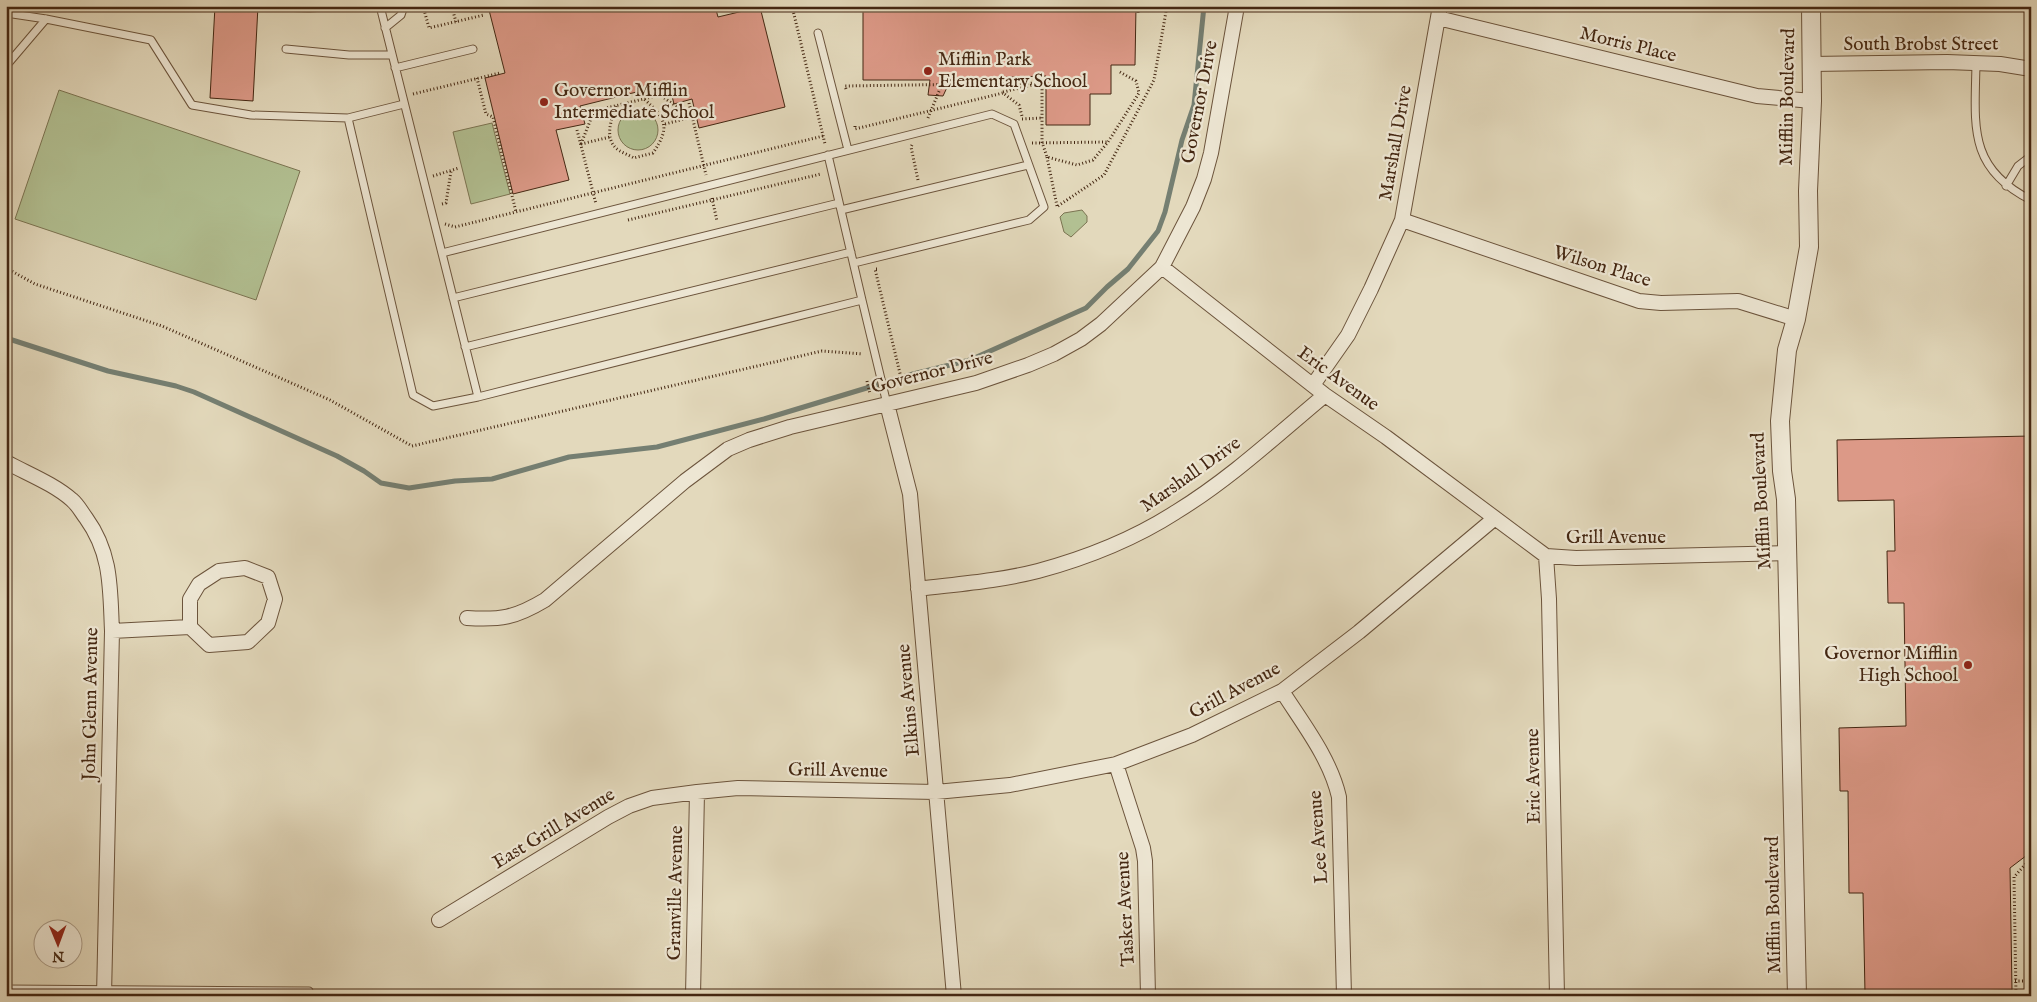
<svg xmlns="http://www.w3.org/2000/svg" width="2037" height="1002" font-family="'IM FELL English',serif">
<rect width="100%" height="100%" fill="#e3d9bc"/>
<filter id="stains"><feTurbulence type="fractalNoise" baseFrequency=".004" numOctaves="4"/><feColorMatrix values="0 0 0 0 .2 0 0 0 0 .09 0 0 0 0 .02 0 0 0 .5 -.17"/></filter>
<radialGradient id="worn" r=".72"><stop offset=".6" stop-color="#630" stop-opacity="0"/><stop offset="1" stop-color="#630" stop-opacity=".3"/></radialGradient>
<path fill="#b2c092" stroke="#7b7452" d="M59,90l241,81 -44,129 -241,-81z
M618 130a20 20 0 1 1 40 0a20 20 0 1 1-40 0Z
M492,123l18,71 -39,10 -18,-72z
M1082,210l5,6v6l-16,15 -7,-5 -4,-15 4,-4z"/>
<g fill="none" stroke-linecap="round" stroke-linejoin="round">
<path stroke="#757f72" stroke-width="5" d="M6,338l102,33 68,15 18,6 143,64 27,15 17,12 28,5 46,-7 37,-2 77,-22 88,-10 107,-28 149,-45 57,-14 116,-52 21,-21 21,-18 30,-38 7,-19 17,-72 12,-35 10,-99"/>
</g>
<path fill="#dc9987" stroke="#442712" d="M215,6h43l-5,95 -43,-3z
M488,6h227l3,11 42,-10 25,100 -86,21 -7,-29 -18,5 -5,-20 -89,22 5,18 -29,6 13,50 -56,14 -28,-116 20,-5z
M863,6h273l-1,59h-24v29h-21v31h-44v-49l-95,3 -8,17 -15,-1 2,-15h-67z
M2031,436v416l-21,16 2,122 -147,3 -2,-100h-14l-1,-102h-8l-1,-63 67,-2 -2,-123h-16l-1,-52h8l-1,-51 -56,1 -1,-61z"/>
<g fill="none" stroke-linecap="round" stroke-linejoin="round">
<defs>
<path id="service" d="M380,6l98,391 384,-97 25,104
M278,7l31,1 33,-2
M6,13l40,6 105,21 41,65 59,10 97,3 65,277 20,11 45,-9
M385,28l16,-13 3,-9
M818,33l30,117
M286,49l63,6h43
M1976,63c-1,62 -9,105 55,137
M6,66l40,-47
M395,68l78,-19
M348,118l56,-14
M828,155l34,145
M2006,186l12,-20 13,-10
M841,210l187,-45
M442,253l550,-139 22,10 30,83 -15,13 -175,43
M453,298l386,-95
M465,347l386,-95
M6,989l303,2"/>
<path id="minor" d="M1438,18l319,78 55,5
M1811,64l136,-2 53,2 31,5
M1402,220l237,81 22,2 77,-2 58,18
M1162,267l163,128 61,42 160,119 30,2 211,-5
M1313,385l35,-50 23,-46 31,-69 38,-214
M887,404l23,90 44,502
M6,462c22,12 48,22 66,38 6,5 10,13 14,18 26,36 24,71 26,113l-8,365
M1546,556l3,43 8,397
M918,589c40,-5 81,-8 120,-18 48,-13 96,-32 138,-59 54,-33 101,-77 149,-117
M467,618c34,2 48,0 78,-18l140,-119 43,-32 21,-9 41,-13 186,-44 52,-18 26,-11 27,-15 20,-15 61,-57 31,-60 11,-28 7,-26 26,-147
M112,631l78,-4 19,18 39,-3 20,-19 7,-24 -7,-22 -23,-9 -26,3 -20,13 -9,15v28
M1282,691c21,33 48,67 57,106l5,199
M1116,764l27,84 2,13 3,135
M439,920l169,-103 21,-11 23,-8 45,-6 41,-4 198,4 74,-7 106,-21 76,-29 90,-44 77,-59 136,-114
M693,996l4,-204"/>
<path id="tertiary" d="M1797,996l-11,-497 -4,-28 -2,-50 7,-71 9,-31 13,-72 -1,-56 4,-90 -1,-95"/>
</defs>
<use href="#service" stroke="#6c543c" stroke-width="9"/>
<use href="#minor" stroke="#6c543c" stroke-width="16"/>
<use href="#tertiary" stroke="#6c543c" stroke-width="20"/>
<path stroke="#442712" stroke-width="3" stroke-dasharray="1 2.5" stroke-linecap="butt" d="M423,6l6,22 55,-13
M448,6l5,5 3,11
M792,6l33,138
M1138,13v-7
M477,78l9,36 7,3 23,95
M846,89l-1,-3 197,-3v59l5,15 30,8 16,-5 15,-18 31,-49 -3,-12 -18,-10
M1003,92l33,-8
M413,94l87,-21
M689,103l17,72
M616,106c-4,12 -12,31 0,42 4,4 13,7 18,10l19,-5c17,-25 14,-34 -9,-54
M928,118l14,-34
M1022,119l20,-1
M665,124l27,-7
M855,126v3l148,-36 16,12 3,11
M577,130l19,74
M1032,143l76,-1
M581,144l13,-33 66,-16 32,22
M581,144l29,-7
M912,145l-1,2 7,33
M1047,157l10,49
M433,176l26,-8
M712,198l5,23
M442,204l4,-1 5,-32
M1058,206l46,-31 50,-95 13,-74
M628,220l193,-46
M445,224l10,3 368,-91
M6,268l29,16 127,42 168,74 82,46 410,-95 41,3
M877,269h-2l28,117
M867,381l3,13
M2015,981h16
M1828,992l19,4
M1770,994h7
M1965,996l51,-1 -2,-118 17,-19"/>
<use href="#service" stroke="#ede6d3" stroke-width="7"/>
<use href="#minor" stroke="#ede6d3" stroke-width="14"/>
<use href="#tertiary" stroke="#ede6d3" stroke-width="18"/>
</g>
<g fill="#8f2418" stroke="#ede6d3" stroke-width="2">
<circle cx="928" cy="71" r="5"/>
<circle cx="544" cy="102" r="5"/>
<circle cx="1968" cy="665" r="5"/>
</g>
<g text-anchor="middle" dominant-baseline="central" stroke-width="4.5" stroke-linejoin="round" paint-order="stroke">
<g font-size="19" fill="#442712" stroke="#ede6d3">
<text transform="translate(1628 45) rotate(14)">Morris Place</text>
<text x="1921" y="45">South Brobst Street</text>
<text transform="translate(1788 97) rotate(-89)">Mifflin Boulevard</text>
<text transform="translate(1200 102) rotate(-79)">Governor Drive</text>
<text transform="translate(1396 143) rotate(-80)">Marshall Drive</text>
<text transform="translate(1602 267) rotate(17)">Wilson Place</text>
<text transform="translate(932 373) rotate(-14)">Governor Drive</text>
<text transform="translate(1338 379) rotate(36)">Eric Avenue</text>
<text transform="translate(1191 475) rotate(-35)">Marshall Drive</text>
<text transform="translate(1762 501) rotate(-93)">Mifflin Boulevard</text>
<text x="1616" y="538">Grill Avenue</text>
<text transform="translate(1235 691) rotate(-28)">Grill Avenue</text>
<text transform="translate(909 700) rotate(-95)">Elkins Avenue</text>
<text transform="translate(91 704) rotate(-89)">John Glenn Avenue</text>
<text transform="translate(838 771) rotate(1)">Grill Avenue</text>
<text transform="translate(1534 776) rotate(-91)">Eric Avenue</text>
<text transform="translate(554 829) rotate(-31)">East Grill Avenue</text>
<text transform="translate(1319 837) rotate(-94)">Lee Avenue</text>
<text transform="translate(676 893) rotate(-89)">Granville Avenue</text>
<text transform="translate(1774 905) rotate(-91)">Mifflin Boulevard</text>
<text transform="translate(1126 909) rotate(-93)">Tasker Avenue</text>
</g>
<g font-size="19" fill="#442712" stroke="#ede6d3" text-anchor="start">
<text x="938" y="60">Mifflin Park<tspan x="938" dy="22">Elementary School</tspan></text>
<text x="554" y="91">Governor Mifflin<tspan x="554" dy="22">Intermediate School</tspan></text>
<text x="1958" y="654" text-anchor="end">Governor Mifflin<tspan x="1958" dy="22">High School</tspan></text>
</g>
</g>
<rect width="2037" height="1002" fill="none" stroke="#e3d9bc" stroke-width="25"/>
<rect x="8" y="8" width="2022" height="987" fill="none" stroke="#442712" stroke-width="2.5"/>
<rect x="12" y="12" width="2012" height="977" fill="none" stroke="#442712"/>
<g transform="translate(58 944) rotate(179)"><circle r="24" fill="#ede6d3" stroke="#a99a86"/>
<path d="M0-4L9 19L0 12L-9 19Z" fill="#8f2418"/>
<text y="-8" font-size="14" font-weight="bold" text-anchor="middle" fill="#442712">N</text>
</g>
<rect width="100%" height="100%" filter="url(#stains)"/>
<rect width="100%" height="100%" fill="url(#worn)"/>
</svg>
